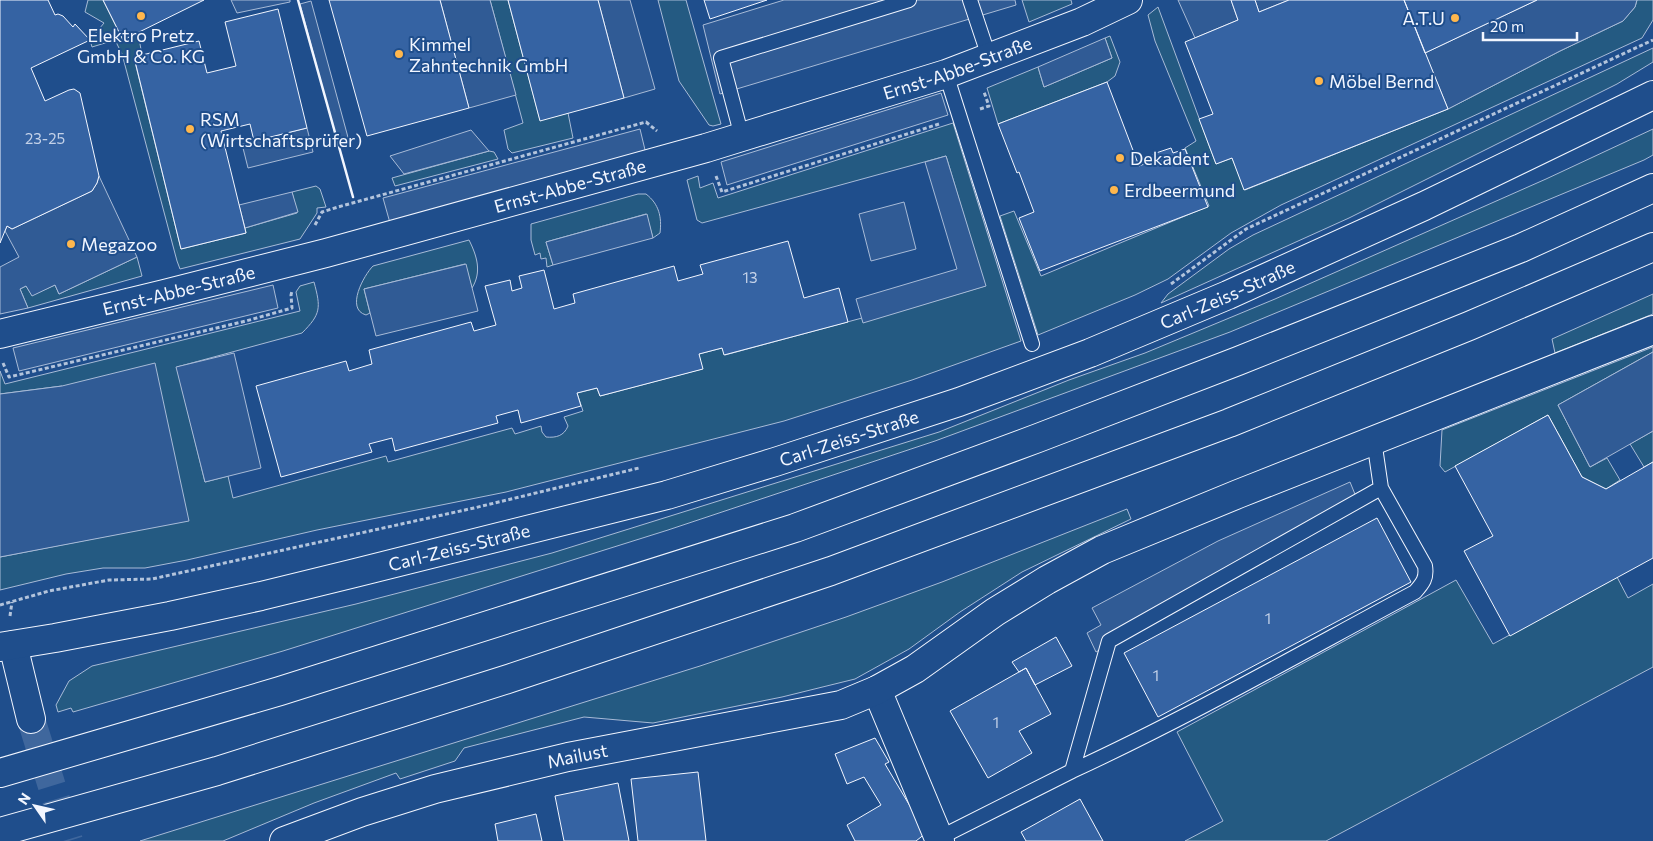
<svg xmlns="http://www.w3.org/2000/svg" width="1653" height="841" font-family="Commissioner,sans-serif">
<rect width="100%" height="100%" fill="#1f4e8c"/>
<path fill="#245a82" stroke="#a8bbd7" d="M88,0h15l20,40 15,-7 4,22 -8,3 47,191 65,-16 -1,-5 52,-15 -5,-21 24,-6 4,3 6,18 -9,1v5l-17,26 -120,30 -3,-8 -55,-207 -7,-14 -23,7 -2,-7 14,-17 -19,-11z
M490,0h18l32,120 28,-7 5,25 -61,15 -4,-4 -4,-19 19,-7z
M658,0h28l35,124 -8,2 -4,-1 -30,-44z
M1022,0h49l1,4 -43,18z
M1637,0h16v20l-11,18 -361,167 -50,28 -63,46 -33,16 -97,40 -38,-119 14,-5 27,65 168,-70 -24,-58 11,-7 -41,-100 -7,-26 10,-8 58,157 16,-6 13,32 203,-81 112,-58 63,-30 12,-14z
M1110,36l10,26 -5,14 -8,6 -109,42 -11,-36 51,-21 6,20 68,-29 -7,-20z
M1653,48v14l-36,22 -268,134 -188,85 7,-9 61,-45 24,-14z
M953,123l68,218 -109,39 -128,41 -278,71 -189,38 -130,30 -42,8h-42l-37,6 -66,16v-33l189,-37 -127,-134 -62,8v-23l5,13 295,-73 -4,-19 4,-6 14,-4c7,26 7,32 -12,51l-125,34 28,115 23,-6 5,22 153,-42 2,6 124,-34 3,6 26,-8 1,6 4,5c10,1 18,-1 22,-11l-4,-9 19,-6 -6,-18 20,-5 3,8 102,-27 -3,-15 23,-6 3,7 137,-37 1,4 122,-36 -39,-130 -244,67 -5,-3 -10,-40 11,-4 2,12 13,-5 5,15z
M1653,129v26l-9,5 -414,172 -295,109 -267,89 -385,121 -210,61 -2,-4 -13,4 -2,-7 13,-24 23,-15 264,-62 196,-51 387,-121 130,-52 76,-27 130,-54 271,-120z
M489,151l5,1 4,7 -103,27 -3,-8z
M638,194h8c13,10 16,23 14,39l-7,5 -7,-24 -100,28 7,23 -6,2 -1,-9 -5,1 -1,-6 -5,2 -4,-15v-16z
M469,240c8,16 13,32 3,48l-7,-24 -101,25 6,24 -4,2c-21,-6 -2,-40 7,-49z
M137,257l5,19 -114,32 -8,-19 6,-3 6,9 23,-10 4,9z
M1653,294v20l-98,39 -3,-14z
M1653,347v5l-95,53 32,62 17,-9 13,22 -14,9 -24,-12 -34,-62 -103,57 -5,-6 2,-36z
M1653,431v31l-9,5 -14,-23z
M1127,509l4,10 -109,53 -62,40 -51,37 -54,30 -73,18 -129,26 -69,-6 -120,31 -9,13 -55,18 -4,-6 -82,30 -91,38h-83l560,-175 146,-49 96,-35z
M1617,577l11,21 25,-14v83l-327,174h-141l38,-20 -46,-89 279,-152 37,64z"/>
<path fill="#305b95" stroke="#a8bbd7" d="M231,0h59v2l-53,11z
M440,0h50l26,95 -47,13z
M598,0h32l25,89 -31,9z
M784,0h231l1,5 -296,89 -17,-69z
M1178,0h53l7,20 -43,18z
M1255,0h34l-30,12z
M1537,0h100l-2,7 -12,14 -63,30 -112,58 -23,-56z
M311,1l38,140 -11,4 -38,-141z
M1105,38l7,20 -68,29 -6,-20z
M941,93l7,22 -221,70 -6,-23z
M307,128l6,24 -65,16 -6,-24z
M640,129l6,25 -256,69 -7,-25z
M471,130l18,21 -85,23 -14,-18z
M946,156l40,130 -123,37 -7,-24 101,-30 -32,-107z
M99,176l38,81 -78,37 -4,-9 -23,11 -6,-10 -6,3 8,19 -28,6v-47l19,-10 -14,-26 2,-5 5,3 80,-38 5,-8z
M292,192l6,20 -53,16 -6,-23z
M904,202l12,47 -45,12 -12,-47z
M647,214l6,24 -100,27 -7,-23z
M466,264l12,47 -102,25 -12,-47z
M273,285l5,23 -259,63 -6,-23z
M1653,352v79l-63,36 -32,-62z
M234,353l27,115 -56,14 -29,-115z
M155,363l34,158 -189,36v-163l62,-8z
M1350,482l9,22 -263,148 -9,-19 14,-8 -9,-17 126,-67z"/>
<path fill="#3563a3" stroke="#f2f6ff" d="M0,0h48l7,15 3,-1 5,2 10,11 2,-3 15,16 -59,28 14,33 24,-11 5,-1 6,4 19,83 -2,7 -5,8 -80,38 -5,-3 -7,17z
M103,0h101l-81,40z
M329,0h111l29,108 -102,28z
M508,0h90l26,98 -84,23z
M704,0h63l-57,19z
M1231,0h24l4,12 30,-12h115l44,109 -204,81 -12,-32 -16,6 -17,-45 14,-5 -28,-72 53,-22z
M1404,0h133l-112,53z
M278,9l29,119 -53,13 -4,-17 -29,7 25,102 -65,16 -47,-192 65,-16 8,32 29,-7 -11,-44z
M1107,82l32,84 16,-6 -2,-6 18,-6 2,5 12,-4 23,58 -168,64 -21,-53 15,-6 -15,-40 -2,1 -19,-49z
M788,241l16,57 35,-10 9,34 -124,33 -2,-7 -23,6 4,15 -103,27 -3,-8 -20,5 4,13 -60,17 -3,-13 -22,6 2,7 -103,28 -3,-13 -23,6 3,8 -91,25 -25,-91 90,-25 3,10 23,-7 -3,-14 102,-28 3,9 22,-6 -11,-39 25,-6 2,11 10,-3 -3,-12 25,-6 10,39 21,-6 -2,-9 101,-28 4,15 25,-7 -3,-9z
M1548,415l34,62 24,12 47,-27v96l-143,78 -46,-85 29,-15 -38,-70z
M1377,518l34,64 -253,135 -34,-64z
M1056,637l16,29 -37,19 -9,-17 -7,4 -7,-10z
M1026,668l25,46 -32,17 13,22 -44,25 -38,-67z
M875,738l14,24 -4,2 41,69 -10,8h-61l-8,-16 34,-20 -17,-28 -17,7 -12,-30z
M698,772l8,69h-68l-7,-62z
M618,783l11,58h-65l-9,-45z
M1080,799l23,42h-77l-5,-9z
M536,814l6,27h-44l-3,-17z"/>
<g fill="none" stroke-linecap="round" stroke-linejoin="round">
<path stroke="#3f679d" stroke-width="28" stroke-dasharray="28 14" stroke-linecap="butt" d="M31,719l38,122"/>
<defs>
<path id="lane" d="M970,0l19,57
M946,74l86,270
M742,137l-21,-79 188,-58
M1072,771c117,-54 229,-118 343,-179 8,-9 12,-14 10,-26l-44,-78
M939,838l133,-67 37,-130 272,-153 -7,-48"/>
<g id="street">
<path id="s1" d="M0,334l164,-40 162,-41 380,-105 240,-74 136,-52 46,-22"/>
</g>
<g id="secondary">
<path d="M13,645l18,74"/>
<path id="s2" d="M0,647l55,-9 115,-22 91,-20 94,-23 312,-78 108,-33 184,-60 131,-49 138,-58 196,-89 229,-111"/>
<path d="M877,690l63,151"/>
<path id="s3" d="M284,841l78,-29 73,-23 133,-32 273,-52 36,-15 38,-21 80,-57 52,-32 55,-30 136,-56 415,-164"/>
</g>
<path id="highway" d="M0,773l280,-82 515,-163 243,-90 200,-77 283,-113 132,-60
M0,832l217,-61 294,-93 320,-107 398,-148 240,-97 184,-79"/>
</defs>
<use href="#lane" stroke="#f2f6ff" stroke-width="16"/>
<use href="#street" stroke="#f2f6ff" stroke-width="30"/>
<use href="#secondary" stroke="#f2f6ff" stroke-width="30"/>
<use href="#highway" stroke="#f2f6ff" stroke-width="30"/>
<path stroke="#b3c4dc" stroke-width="3" stroke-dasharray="4 2.5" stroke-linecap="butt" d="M980,109l9,-3 -5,-14
M716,176l6,16 217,-68
M315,225l7,-13 16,-5 308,-85 11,9
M1171,284l75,-55 407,-189
M3,363l6,14 237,-56 46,-13 -1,-13 1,-4
M0,605l49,-14 60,-11 43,-1 322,-71 165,-40
M10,616l2,-14"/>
<use href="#lane" stroke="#1f4e8c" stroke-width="14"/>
<use href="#street" stroke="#1f4e8c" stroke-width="28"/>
<use href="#secondary" stroke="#1f4e8c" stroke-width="28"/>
<use href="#highway" stroke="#1f4e8c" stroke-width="28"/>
<path stroke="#f2f6ff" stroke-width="2.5" d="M298,0l55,197"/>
</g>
<g fill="#ffb74d" stroke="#1f4e8c" stroke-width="2">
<circle cx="141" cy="16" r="5"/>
<circle cx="1455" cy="18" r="5"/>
<circle cx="399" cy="54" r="5"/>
<circle cx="1319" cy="81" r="5"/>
<circle cx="190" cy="129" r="5"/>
<circle cx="1120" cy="158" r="5"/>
<circle cx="1114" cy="190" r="5"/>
<circle cx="71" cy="244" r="5"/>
</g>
<g text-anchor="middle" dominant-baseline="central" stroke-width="4" stroke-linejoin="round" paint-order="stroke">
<g font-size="15" fill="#c3d1e8">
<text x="45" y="138">23-25</text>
<text x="750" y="277">13</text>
<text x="1268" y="618">1</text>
<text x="1156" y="675">1</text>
<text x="996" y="722">1</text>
</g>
<g font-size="18" fill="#f2f6ff" stroke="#1f4e8c" text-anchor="start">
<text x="1445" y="18" text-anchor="end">A.T.U</text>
<text x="141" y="35" text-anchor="middle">Elektro Pretz<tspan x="141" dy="21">GmbH &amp; Co. KG</tspan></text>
<text x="409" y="44">Kimmel<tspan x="409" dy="21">Zahntechnik GmbH</tspan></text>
<text x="1329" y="81">Möbel Bernd</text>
<text x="200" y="119">RSM<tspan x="200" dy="21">(Wirtschaftsprüfer)</tspan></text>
<text x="1130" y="158">Dekadent</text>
<text x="1124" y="190">Erdbeermund</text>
<text x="81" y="244">Megazoo</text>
</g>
<g font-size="18" fill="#f2f6ff" stroke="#1f4e8c">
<text stroke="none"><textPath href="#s1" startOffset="994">Ernst-Abbe-Straße</textPath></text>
<text stroke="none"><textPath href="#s1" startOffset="589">Ernst-Abbe-Straße</textPath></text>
<text stroke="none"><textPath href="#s1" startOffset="184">Ernst-Abbe-Straße</textPath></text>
<text stroke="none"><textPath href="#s2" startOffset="1280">Carl-Zeiss-Straße</textPath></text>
<text stroke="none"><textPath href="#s2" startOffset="875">Carl-Zeiss-Straße</textPath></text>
<text stroke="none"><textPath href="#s2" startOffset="470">Carl-Zeiss-Straße</textPath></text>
<text stroke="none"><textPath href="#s3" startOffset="306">Mailust</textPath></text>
</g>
</g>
<g transform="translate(35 806) rotate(304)" stroke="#1f4e8c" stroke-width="4" paint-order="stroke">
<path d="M0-4L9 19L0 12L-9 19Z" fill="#f2f6ff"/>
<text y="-8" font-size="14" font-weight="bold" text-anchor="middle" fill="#f2f6ff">N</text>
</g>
<path d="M1483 32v8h94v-8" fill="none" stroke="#f2f6ff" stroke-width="2.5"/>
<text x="1490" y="32" font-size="15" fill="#f2f6ff" stroke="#1f4e8c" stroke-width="4" paint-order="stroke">20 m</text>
</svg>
